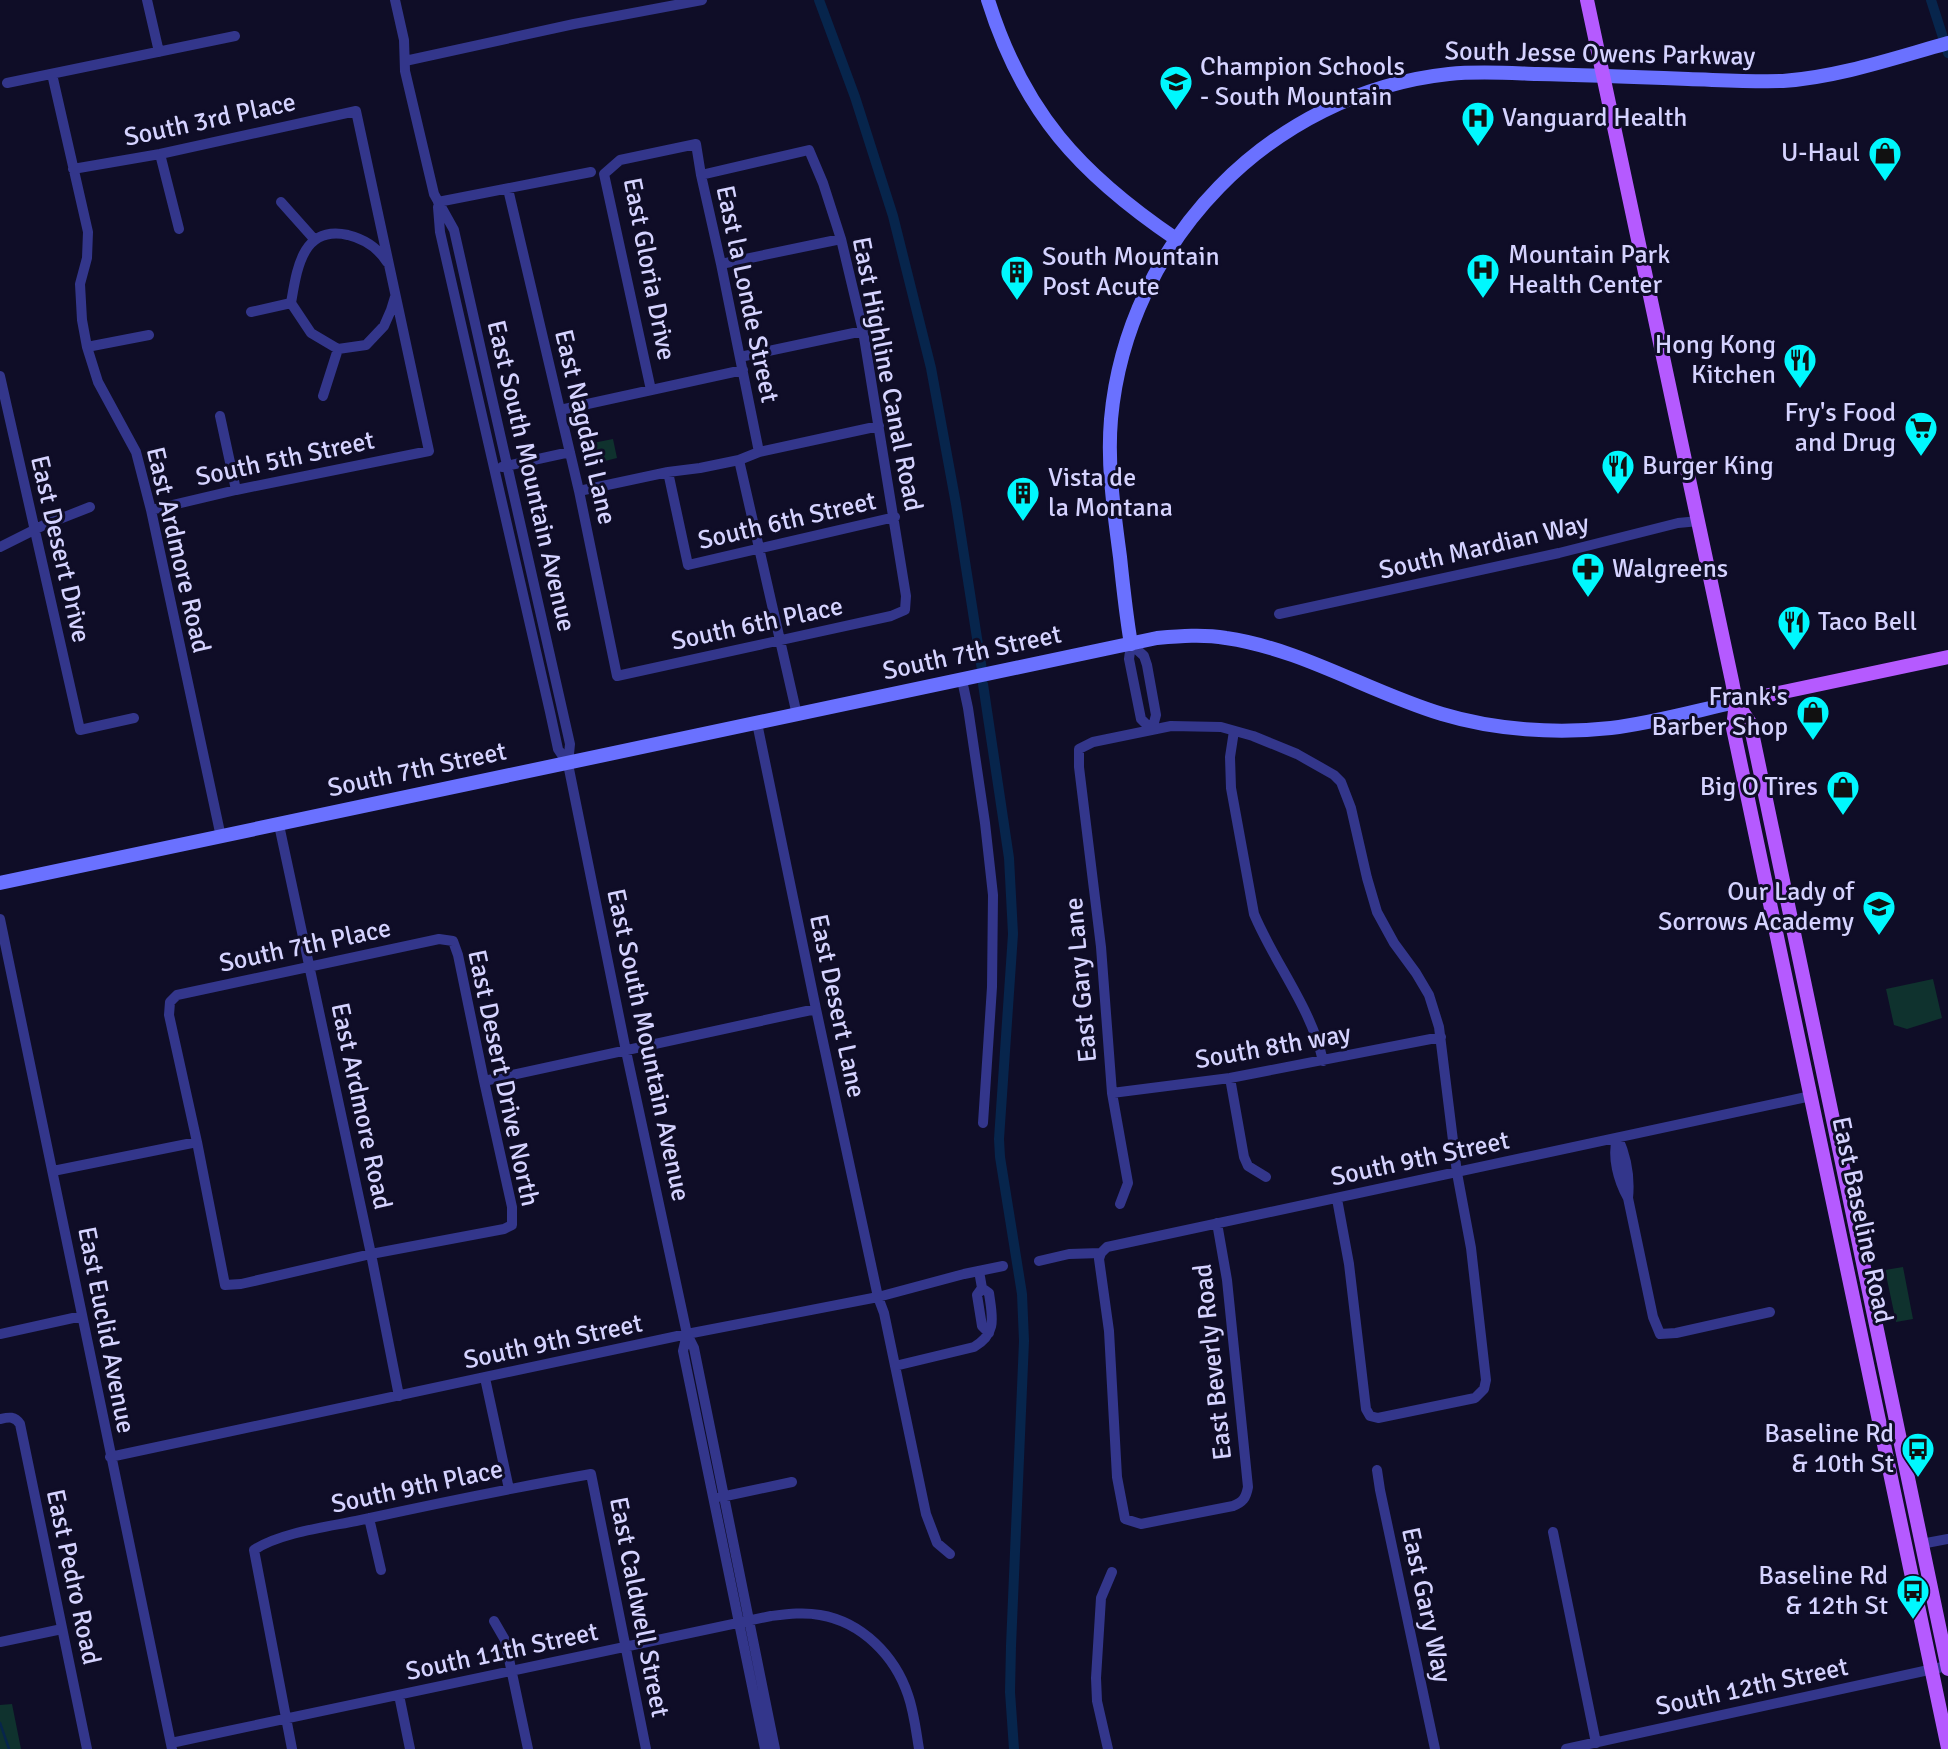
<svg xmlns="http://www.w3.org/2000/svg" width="1948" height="1749" font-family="Signika,sans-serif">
<rect width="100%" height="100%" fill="#0f0d27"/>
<path fill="#0f322e" d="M613,439l4,19 -24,6 -5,-20z
M1933,979l9,39 -35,11 -13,-4 -8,-36z
M1903,1267l10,52 -17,3 -11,-52z
M12,1704l9,45h-21v-44z"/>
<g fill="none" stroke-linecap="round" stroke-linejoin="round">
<path stroke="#07254c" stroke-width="2.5" d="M0,1723l9,26"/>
<path stroke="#07254c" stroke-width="10" d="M819,0l36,97 38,119 38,152 25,136 26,166
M1931,0l17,53
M983,684l26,174 4,76 -14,205 1,18 22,137 2,47 -13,305 -1,46 4,57"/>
<path stroke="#33368b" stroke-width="10" d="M147,0l12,52
M395,0l9,40 1,31 29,123 20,36 116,514 -2,20 58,287 61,283 7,14 81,401
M405,61l169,-37 128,-24
M52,74l36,158 -1,26 -7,26 2,36 5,27 11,35 38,70 15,58 70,327
M7,83l228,-47
M160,154l19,75
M73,169l87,-15 196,-43 73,340 -193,39 -85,20
M508,189l71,302 38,185 274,-60 14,-6 1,-14 -43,-265 -22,-92 -18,-56 -14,-33 -108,25
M281,202l33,37
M438,202l153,-30
M438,207l2,25 110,480 8,37 10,15
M387,262c-9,-14 -23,-23 -39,-27 -46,-10 -51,34 -57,68l20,30 27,16 28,-4 18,-19 7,-16 4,-13
M721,264l120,-25
M251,312l40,-9
M87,347l62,-12
M740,357l123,-26
M0,376l80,354 54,-12
M651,390l-47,-216 16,-14 76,-16 5,31 20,89 38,188
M323,396l15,-47
M560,410l183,-40
M220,416l16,74
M739,460l58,255
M502,467l68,-15
M668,472l20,93 207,-48
M579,491l89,-19 32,-4 39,-8 20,-8 120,-26
M0,547l44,-22 46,-18
M1279,614l280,-61 119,-30 21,-2
M1131,644l13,12 3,9 9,50 -4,15
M1131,644l-2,15 12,60 11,11
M962,680l6,28 17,115 8,72 -1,92 -9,136
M757,723l59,286 62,288 6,16 42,201 11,29 13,11
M1234,731l-4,26 1,31 23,126c21,50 57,93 69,147
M279,825l92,429 28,142
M0,919l172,830
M439,939l14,2 5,14 26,126 28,126v18l-8,4 -133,25 -130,30 -16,1 -28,-143 -28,-127 1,-13 7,-7z
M1230,1078l14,79 4,9 18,11
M484,1081l332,-72
M1112,1093l118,-15 211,-41
M1617,1138c-5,19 1,42 11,60l25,119 7,17 16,-1 94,-21
M1618,1138c8,18 12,40 10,60
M53,1171l144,-29
M1120,1204l8,-21 -16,-90 -11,-146 -22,-180v-18l14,-7 78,-16 50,1 32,9 44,18 37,21 7,7 10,26 16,70 10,34 17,31 22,30 13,22 10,32 18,146 14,75 15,132 -2,9 -9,9 -97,20 -8,-2 -4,-7 -17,-145 -12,-65
M1101,1253l-2,6 10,72 8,146 8,42 16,5 92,-18c10,-4 13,-8 15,-19l-21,-207 -10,-57
M1039,1261l30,-7 32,-1 6,-6 704,-151
M982,1288l-5,7 5,31 7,7
M0,1334l82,-18
M687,1334l-4,17 82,398
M895,1366l79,-19c24,-14 18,-31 15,-54l-7,-5 -3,-17
M485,1378l24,111
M0,1419c9,-2 15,-3 20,5l67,325
M110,1457l577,-123 191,-37 86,-23 39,-8
M1377,1470l3,20 55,259
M721,1497l71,-15
M369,1518l12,52
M1553,1532l43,211
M1921,1544l27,-5
M494,1621l11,19 23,109
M0,1642l62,-13
M399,1695l11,54
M171,1743l600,-127c17,-2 33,-4 49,-1 42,7 75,41 88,80 6,17 8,36 11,54
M292,1749l-38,-199c25,-17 72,-23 102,-29 78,-17 156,-33 235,-47l55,275
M1108,1749l-11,-48 -1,-23 5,-80 11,-26
M1566,1749l381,-83"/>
<path stroke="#6a71ff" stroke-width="14" d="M988,0c35,112 92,174 188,239
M1131,644c-5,-29 -8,-58 -11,-87 -6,-46 -13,-92 -9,-138 16,-178 160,-326 338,-345 30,-3 59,-1 88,0 51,1 101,3 151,5 32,1 63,3 95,2 56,-4 111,-23 165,-38
M0,883l1157,-245c23,-2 46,-4 69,0 76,11 143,54 216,76 53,16 114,20 169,14 42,-5 84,-17 125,-26"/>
<path stroke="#b55aff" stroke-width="14" d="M1587,0l145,681 4,21 -3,26 215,1020
M1736,702l14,21 198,946
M1736,702l212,-45"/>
</g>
<defs>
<symbol id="school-pin" viewBox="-11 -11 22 30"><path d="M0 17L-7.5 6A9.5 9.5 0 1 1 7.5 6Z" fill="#00f8fe" stroke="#0f0d27"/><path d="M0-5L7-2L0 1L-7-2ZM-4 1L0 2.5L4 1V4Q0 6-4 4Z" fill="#111"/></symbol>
<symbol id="hospital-pin" viewBox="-11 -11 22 30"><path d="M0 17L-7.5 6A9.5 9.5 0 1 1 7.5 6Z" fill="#00f8fe" stroke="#0f0d27"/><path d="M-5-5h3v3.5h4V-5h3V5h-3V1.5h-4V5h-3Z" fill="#111"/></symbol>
<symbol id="shop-pin" viewBox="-11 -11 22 30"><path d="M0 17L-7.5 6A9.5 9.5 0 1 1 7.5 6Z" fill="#00f8fe" stroke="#0f0d27"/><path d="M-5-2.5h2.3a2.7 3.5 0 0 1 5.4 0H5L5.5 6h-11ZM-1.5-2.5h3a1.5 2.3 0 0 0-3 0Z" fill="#111"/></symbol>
<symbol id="building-pin" viewBox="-11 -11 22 30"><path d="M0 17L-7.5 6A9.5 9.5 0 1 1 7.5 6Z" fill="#00f8fe" stroke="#0f0d27"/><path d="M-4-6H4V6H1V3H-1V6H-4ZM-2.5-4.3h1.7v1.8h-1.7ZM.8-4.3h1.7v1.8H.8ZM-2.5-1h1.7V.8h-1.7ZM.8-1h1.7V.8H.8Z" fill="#111"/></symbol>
<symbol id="restaurant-pin" viewBox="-11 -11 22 30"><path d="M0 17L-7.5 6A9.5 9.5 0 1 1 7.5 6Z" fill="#00f8fe" stroke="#0f0d27"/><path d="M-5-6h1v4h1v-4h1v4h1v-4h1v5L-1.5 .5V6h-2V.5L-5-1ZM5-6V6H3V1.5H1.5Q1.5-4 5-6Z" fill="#111"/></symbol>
<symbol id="supermarket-pin" viewBox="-11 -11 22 30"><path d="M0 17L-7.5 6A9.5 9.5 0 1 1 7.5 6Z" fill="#00f8fe" stroke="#0f0d27"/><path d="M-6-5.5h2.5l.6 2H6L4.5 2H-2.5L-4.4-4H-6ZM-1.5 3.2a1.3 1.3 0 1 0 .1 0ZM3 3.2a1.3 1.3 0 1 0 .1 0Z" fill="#111"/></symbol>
<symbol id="pharmacy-pin" viewBox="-11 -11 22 30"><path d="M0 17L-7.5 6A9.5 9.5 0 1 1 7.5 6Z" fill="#00f8fe" stroke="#0f0d27"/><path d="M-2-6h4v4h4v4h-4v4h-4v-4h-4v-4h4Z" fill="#111"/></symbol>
<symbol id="bus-pin" viewBox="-11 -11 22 30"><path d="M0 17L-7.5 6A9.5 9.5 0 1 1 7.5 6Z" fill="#00f8fe" stroke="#0f0d27"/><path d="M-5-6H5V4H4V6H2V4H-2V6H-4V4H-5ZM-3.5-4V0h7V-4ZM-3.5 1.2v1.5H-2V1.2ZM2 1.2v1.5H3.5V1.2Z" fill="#111"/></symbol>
</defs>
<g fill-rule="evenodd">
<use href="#school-pin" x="1157" y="63" width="38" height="52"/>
<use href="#hospital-pin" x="1459" y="99" width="38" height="52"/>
<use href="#shop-pin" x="1866" y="134" width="38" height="52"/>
<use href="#hospital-pin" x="1464" y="251" width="38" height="52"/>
<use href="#building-pin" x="998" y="253" width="38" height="52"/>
<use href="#restaurant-pin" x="1781" y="341" width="38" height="52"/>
<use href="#supermarket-pin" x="1902" y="409" width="38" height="52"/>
<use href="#restaurant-pin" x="1599" y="447" width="38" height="52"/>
<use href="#building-pin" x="1004" y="474" width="38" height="52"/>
<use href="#pharmacy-pin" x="1569" y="550" width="38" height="52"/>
<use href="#restaurant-pin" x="1775" y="603" width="38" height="52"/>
<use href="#shop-pin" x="1794" y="693" width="38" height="52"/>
<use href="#shop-pin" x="1824" y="768" width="38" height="52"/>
<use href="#school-pin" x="1860" y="888" width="38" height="52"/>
<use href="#bus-pin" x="1899" y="1430" width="38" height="52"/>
<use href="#bus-pin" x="1894" y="1572" width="38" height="52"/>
</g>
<g text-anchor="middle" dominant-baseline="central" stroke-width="6" stroke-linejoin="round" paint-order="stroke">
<g font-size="26" fill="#d5d3ff" stroke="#0f0d27">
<text transform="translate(1600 54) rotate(1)">South Jesse Owens Parkway</text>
<text transform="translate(210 120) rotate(-12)">South 3rd Place</text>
<text transform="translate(649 269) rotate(79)">East Gloria Drive</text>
<text transform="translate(747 294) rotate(78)">East la Londe Street</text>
<text transform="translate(887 374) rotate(79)">East Highline Canal Road</text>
<text transform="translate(585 427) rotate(77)">East Nagdali Lane</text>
<text transform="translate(285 459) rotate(-12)">South 5th Street</text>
<text transform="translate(531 476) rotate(77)">East South Mountain Avenue</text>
<text transform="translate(787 521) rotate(-13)">South 6th Street</text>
<text transform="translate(1484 547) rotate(-13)">South Mardian Way</text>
<text transform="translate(60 549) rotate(77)">East Desert Drive</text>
<text transform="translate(178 550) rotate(77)">East Ardmore Road</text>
<text transform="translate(757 624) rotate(-12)">South 6th Place</text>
<text transform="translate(972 653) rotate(-12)">South 7th Street</text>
<text transform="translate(417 770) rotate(-12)">South 7th Street</text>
<text transform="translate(305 946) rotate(-12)">South 7th Place</text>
<text transform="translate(1081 980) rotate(-95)">East Gary Lane</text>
<text transform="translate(837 1006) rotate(78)">East Desert Lane</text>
<text transform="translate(648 1045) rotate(78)">East South Mountain Avenue</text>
<text transform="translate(1273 1047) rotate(-10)">South 8th way</text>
<text transform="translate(503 1078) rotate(78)">East Desert Drive North</text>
<text transform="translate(361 1106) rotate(78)">East Ardmore Road</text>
<text transform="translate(1420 1159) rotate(-12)">South 9th Street</text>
<text transform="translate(1862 1220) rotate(78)">East Baseline Road</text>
<text transform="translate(106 1330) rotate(79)">East Euclid Avenue</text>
<text transform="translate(553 1342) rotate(-12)">South 9th Street</text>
<text transform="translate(1213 1362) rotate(-96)">East Beverly Road</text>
<text transform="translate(417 1487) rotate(-12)">South 9th Place</text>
<text transform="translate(73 1577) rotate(78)">East Pedro Road</text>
<text transform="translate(1426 1605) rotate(78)">East Gary Way</text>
<text transform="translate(639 1607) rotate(79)">East Caldwell Street</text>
<text transform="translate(502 1652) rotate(-12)">South 11th Street</text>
<text transform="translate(1752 1687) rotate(-12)">South 12th Street</text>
</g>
<g font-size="26" fill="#d5d3ff" stroke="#0f0d27" text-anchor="start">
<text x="1200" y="67">Champion Schools<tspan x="1200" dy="30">- South Mountain</tspan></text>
<text x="1502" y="118">Vanguard Health</text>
<text x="1860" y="153" text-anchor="end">U-Haul</text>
<text x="1508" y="255">Mountain Park<tspan x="1508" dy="30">Health Center</tspan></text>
<text x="1042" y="257">South Mountain<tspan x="1042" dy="30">Post Acute</tspan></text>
<text x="1776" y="345" text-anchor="end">Hong Kong<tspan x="1776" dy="30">Kitchen</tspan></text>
<text x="1896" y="413" text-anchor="end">Fry's Food<tspan x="1896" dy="30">and Drug</tspan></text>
<text x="1642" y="466">Burger King</text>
<text x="1048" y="478">Vista de<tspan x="1048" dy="30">la Montana</tspan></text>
<text x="1612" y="569">Walgreens</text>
<text x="1818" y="622">Taco Bell</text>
<text x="1788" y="697" text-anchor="end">Frank's<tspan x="1788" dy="30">Barber Shop</tspan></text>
<text x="1818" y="787" text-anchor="end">Big O Tires</text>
<text x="1854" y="892" text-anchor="end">Our Lady of<tspan x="1854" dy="30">Sorrows Academy</tspan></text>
<text x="1894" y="1434" text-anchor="end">Baseline Rd<tspan x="1894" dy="30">&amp; 10th St</tspan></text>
<text x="1888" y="1576" text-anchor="end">Baseline Rd<tspan x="1888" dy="30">&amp; 12th St</tspan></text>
</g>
</g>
</svg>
